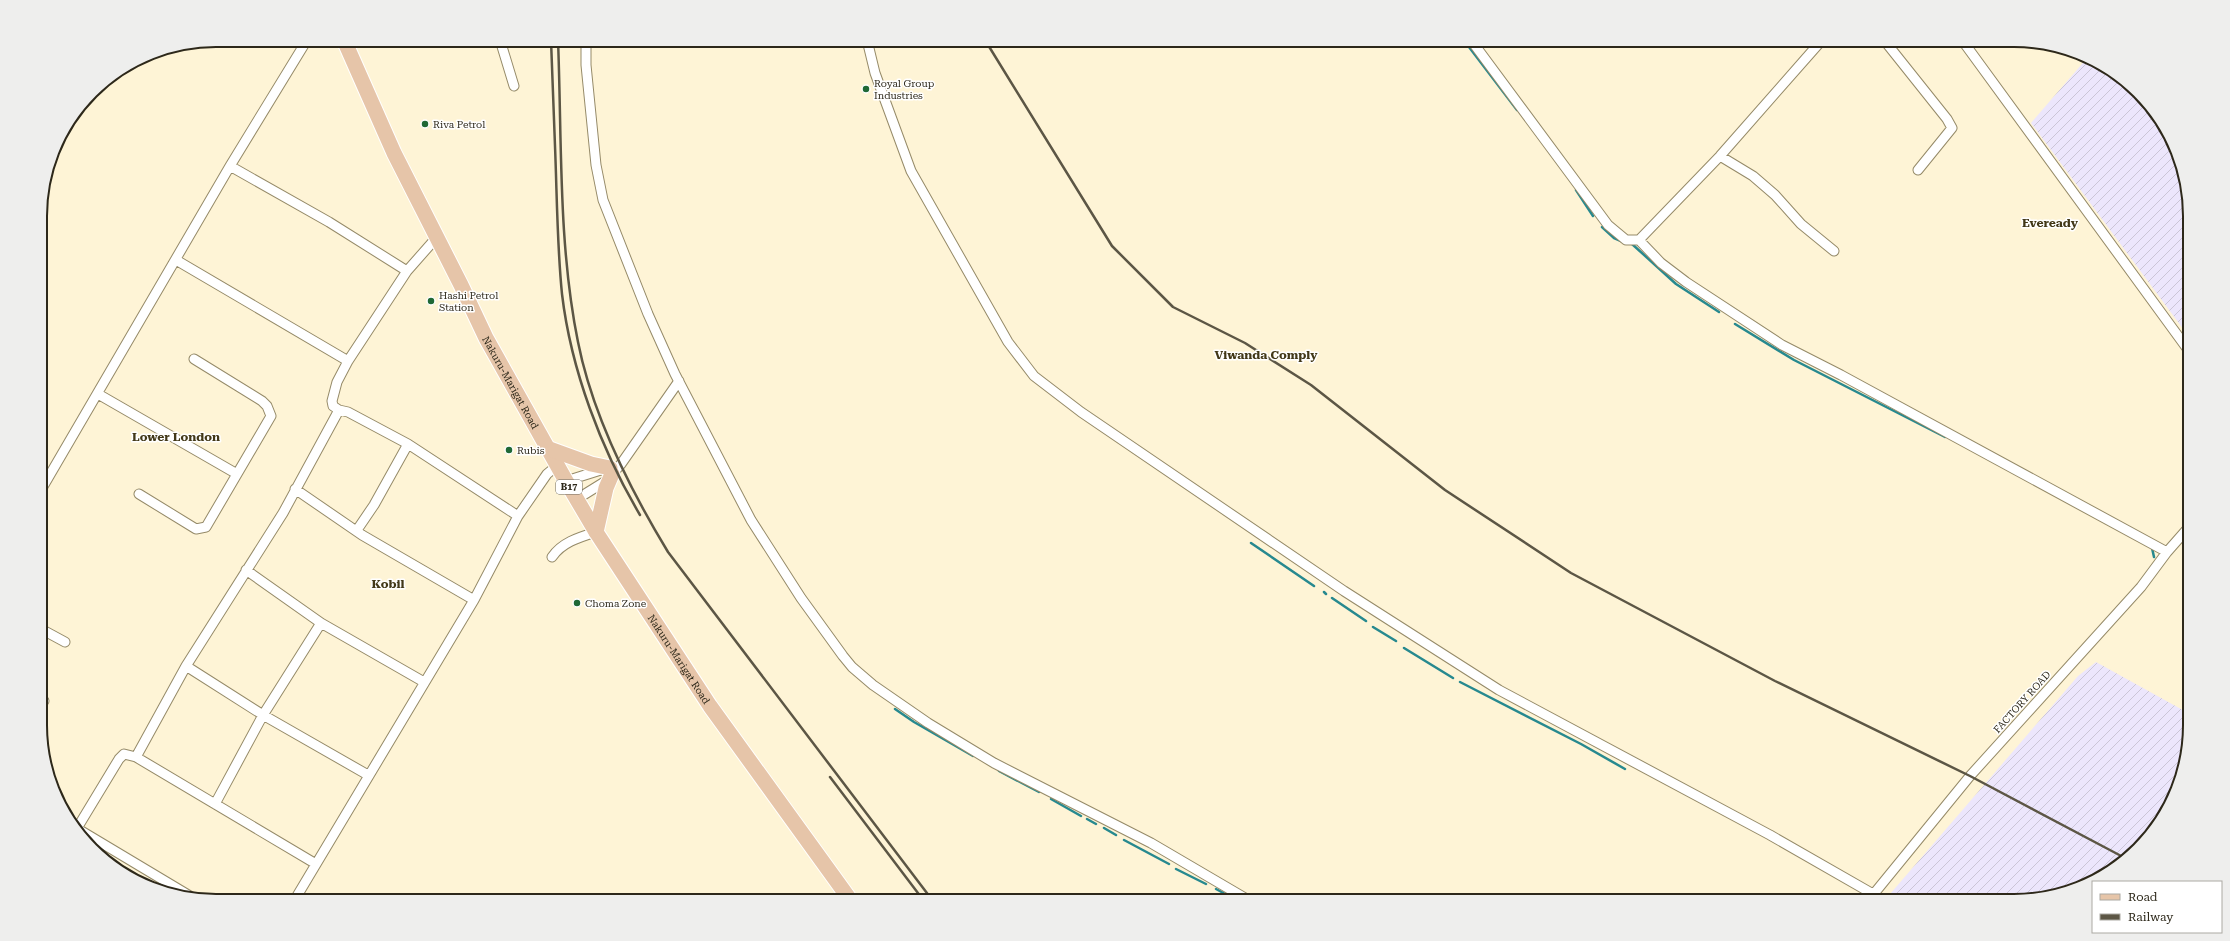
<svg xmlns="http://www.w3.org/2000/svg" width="2230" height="941" font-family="'Roboto Serif',serif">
<defs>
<pattern id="industrial-furrows" width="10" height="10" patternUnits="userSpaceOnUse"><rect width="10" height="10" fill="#ece6fc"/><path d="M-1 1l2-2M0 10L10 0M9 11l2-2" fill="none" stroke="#cbc5d7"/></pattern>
</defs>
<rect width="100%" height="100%" fill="#fef4d6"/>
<path fill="url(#industrial-furrows)" d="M2088,57l33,19 33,33 23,40 12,45v143l-158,-214z
M2096,662l94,52v11l-13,67 -24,40 -41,39 -42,21 -45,9h-141l194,-225z"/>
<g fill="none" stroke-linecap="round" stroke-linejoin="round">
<path stroke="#27898f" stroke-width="2.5" d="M1469,47l48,63
M1576,190l17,26
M1602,227l12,11 7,3
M1632,244l44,40 43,28
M1735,324l59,36 151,77
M1251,543l63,43
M2152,548l2,9
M1324,592l2,2
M1332,598l34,23
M1373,627l23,14
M1404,648l49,30
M1460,682l121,62 44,25
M895,709l19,13 59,34
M999,771l40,21
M1051,799l30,17
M1087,819l9,5
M1104,828l12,7
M1124,840l45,24
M1176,869l30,15
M1216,889l22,12"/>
<defs>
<path id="street" d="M500,40l14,46
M586,40v25l10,100 7,35 45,114 27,60 76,146 50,78 42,58 9,11 21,18 55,38 66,40 157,80 99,58
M867,40l8,33 36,98 97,171 26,34 47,36 263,179 155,99 271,145 103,59
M1471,40l137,185 18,15h13l22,23 25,19 96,63 59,30 326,177
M1884,40l63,79 5,9 -34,42
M1962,40l227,311
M1720,156l33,20 22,19 26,29 33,27
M230,166l99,56 78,49
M1639,240l81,-84 102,-116
M176,260l172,101
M98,394l139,80
M339,410l9,2 60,32 110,72
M566,481l38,-12
M295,489l67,46 112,65
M41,490l189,-324 77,-126
M139,494l57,35 10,-2 65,-111 -4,-10 -5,-5 -68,-42
M577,499l29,-18 15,-17 58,-83
M357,530l17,-25 34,-61
M552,557c10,-15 28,-20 44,-25
M246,570l75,53 103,59
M41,629l24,13
M186,666l77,49 105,60
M41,705l3,-4
M136,757l180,107
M215,804l48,-89 58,-92
M73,826l117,70
M76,830l43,-71 5,-5 12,3 50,-91 97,-153 56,-103 -6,-4 -1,-5 5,-19 11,-21 59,-90 30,-34
M294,901l180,-301 44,-84 29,-42 11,-9
M1868,901l102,-125 171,-189 26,-35 22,-25"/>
<g id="primary">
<path id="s1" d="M344,40l50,113 67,132 25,53 80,143 30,51 114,174 141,195"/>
<path d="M547,448l44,16 19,4"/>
<path d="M596,532l10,-44 6,-14"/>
</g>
</defs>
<use href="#street" stroke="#958a68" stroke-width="11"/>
<use href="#primary" stroke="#fff" stroke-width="17"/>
<use href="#street" stroke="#fff" stroke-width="9"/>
<use href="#primary" stroke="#e6c5a9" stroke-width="15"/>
<path stroke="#5c5645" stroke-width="2.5" d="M551,40c1,35 3,71 4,106 2,49 2,99 7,148 9,76 39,155 78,221
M558,40c4,100 0,204 20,302 14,71 53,149 90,210l265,349
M985,40l127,206 61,61 72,36 66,42 134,105 126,83 204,108 195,95 155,82
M830,777l94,124"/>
</g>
<g fill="#1f6835" stroke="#fff" stroke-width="1.5">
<circle cx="866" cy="89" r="4"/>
<circle cx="425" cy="124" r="4"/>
<circle cx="431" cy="301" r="4"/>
<circle cx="509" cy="450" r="4"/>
<circle cx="577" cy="603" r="4"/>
</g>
<g text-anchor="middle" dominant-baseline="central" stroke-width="3" stroke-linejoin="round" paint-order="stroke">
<rect fill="#fff" stroke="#6c685f" stroke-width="1" x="556" y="480" width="26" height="14" rx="3"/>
<g font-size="9" font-weight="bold" fill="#2d281a">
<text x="569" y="487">B17</text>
</g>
<g font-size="10" fill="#2d281a" stroke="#fff" text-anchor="start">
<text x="874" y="83">Royal Group<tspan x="874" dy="12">Industries</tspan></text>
<text x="433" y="124">Riva Petrol</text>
<text x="439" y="295">Hashi Petrol<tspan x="439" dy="12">Station</tspan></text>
<text x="517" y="450">Rubis</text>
<text x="585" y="603">Choma Zone</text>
</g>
<g font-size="10" fill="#2d281a" stroke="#fff">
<text stroke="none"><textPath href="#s1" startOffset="381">Nakuru-Marigat Road</textPath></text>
<text stroke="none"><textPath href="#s1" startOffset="705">Nakuru-Marigat Road</textPath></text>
<text transform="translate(2022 702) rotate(-48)">FACTORY ROAD</text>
</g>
<g font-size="12" font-weight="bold" fill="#423818" stroke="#fff">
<text x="2050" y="223">Eveready</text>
<text x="1266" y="355">Viwanda Comply</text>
<text x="176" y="437">Lower London</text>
<text x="388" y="584">Kobil</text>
</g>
</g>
<path d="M0 0H2230V941H0ZM216 47H2014A169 169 0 0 1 2183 216V725A169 169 0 0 1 2014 894H216A169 169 0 0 1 47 725V216A169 169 0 0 1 216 47Z" fill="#eeeeed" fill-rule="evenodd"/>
<path fill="none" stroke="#2d281a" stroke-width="2" d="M216 47H2014A169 169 0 0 1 2183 216V725A169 169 0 0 1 2014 894H216A169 169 0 0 1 47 725V216A169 169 0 0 1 216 47Z"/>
<rect x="2092" y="881" width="130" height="52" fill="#ffffff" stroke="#aba9a3"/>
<rect x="2100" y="894" width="20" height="6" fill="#e6c5a9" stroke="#aba9a3"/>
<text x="2128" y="901" font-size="12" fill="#2d281a">Road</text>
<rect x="2100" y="914" width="20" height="6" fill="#5c5645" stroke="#aba9a3"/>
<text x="2128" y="921" font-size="12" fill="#2d281a">Railway</text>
</svg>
